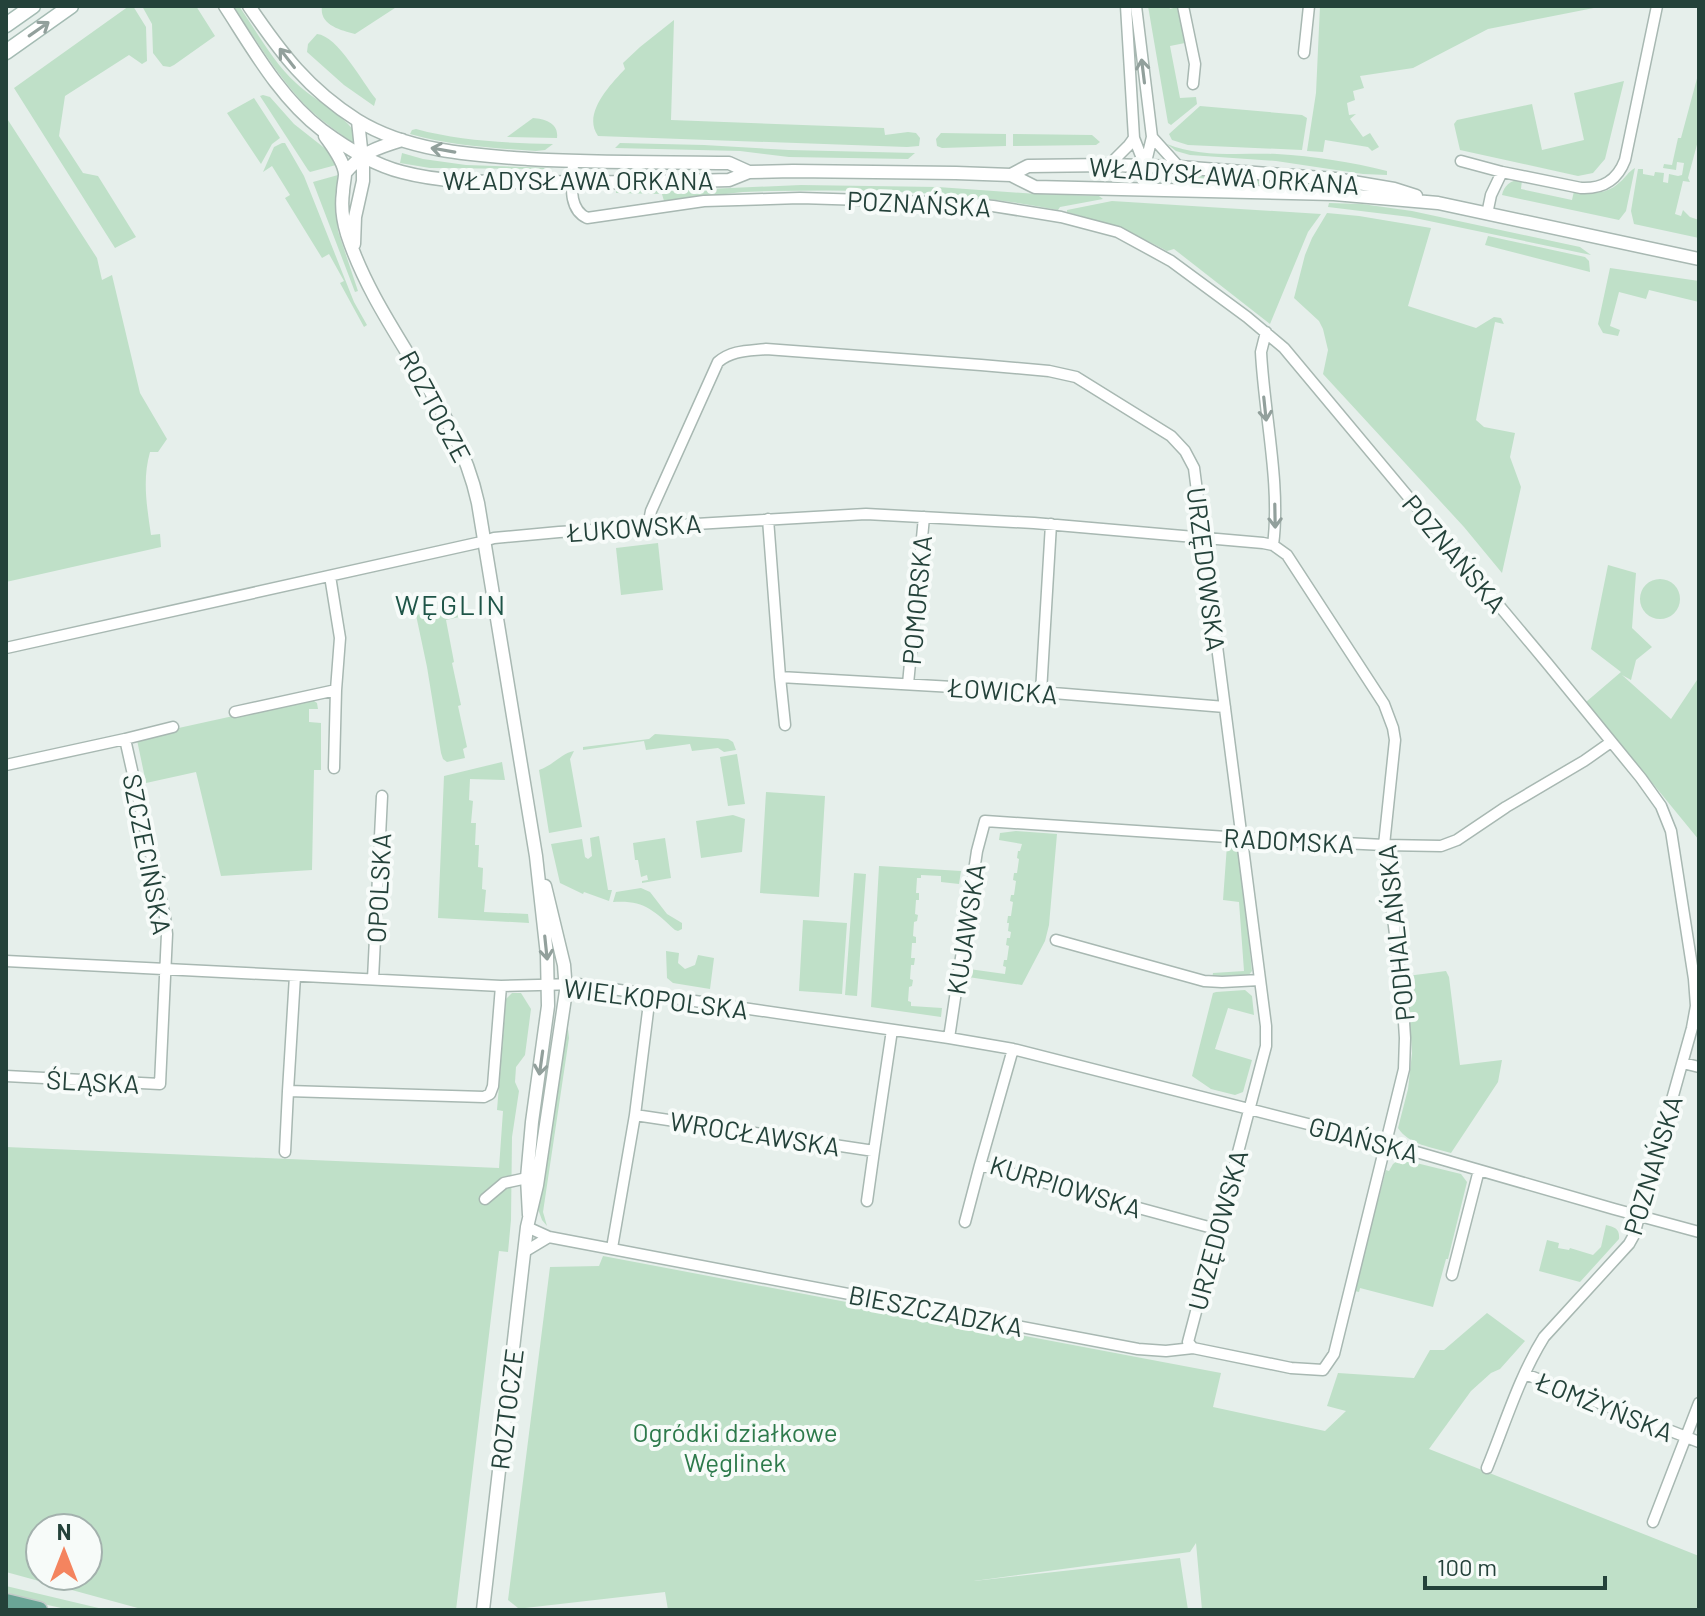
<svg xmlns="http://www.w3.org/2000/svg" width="1705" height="1616" font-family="Barlow,sans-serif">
<rect width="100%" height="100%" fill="#e6efeb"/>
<path fill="#bfe0c8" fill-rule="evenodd" d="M129,6h4l13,21 1,34 -5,3 -13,-9 -64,41 -6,40 24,37 15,3 38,61 -21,11 -101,-160z
M142,6h54l19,30 -41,29 -4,2 -7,-1 -10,-13 -1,-29z
M233,6h6c18,26 34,56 57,77 20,19 47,29 62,54l-3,7c-16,-11 -32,-22 -46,-35 -30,-30 -52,-68 -76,-103z
M322,6h76l-43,28c-15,-4 -36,-9 -33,-28z
M1148,6h21l1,3 7,-2 8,36 -15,3 10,52 16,-1 1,7 -26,21 -3,-2z
M1320,6h284l-116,23 -75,39 -53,8 4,12 -11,3 2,9 -8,3 2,12 7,-1 -6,5 13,18 7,-4 9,14 -7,4 -4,-4 -43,-7 -2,12 -16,-1 9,-58z
M674,20l-3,100 213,8 1,7 23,-3 8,1 4,5 -1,8 -12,1 -309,-11c-16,-22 12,-51 27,-67l-2,-6 17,-16z
M317,34c21,2 45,48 59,65l-2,7 -30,-21 -37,-33 1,-8z
M1699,71v66l-11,41 2,4 -7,-1 -8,33 6,2 2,-6 7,7 9,3v18l-65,-14 -3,-13 7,-42h5v5l11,2 1,-4 9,1 -1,9 5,1 1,-9 9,2 4,-1 2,-12 -7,-1 -1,8 -13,-2 1,-4 8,1 6,-27h3z
M1624,81l-19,78 -12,14 -15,3 -118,-26 -6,-26 3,-4 75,-16 10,46 42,-10 -10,-47z
M263,95l7,2 24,27 33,26 9,15 -26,7 -2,-2 -48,-74z
M254,98l26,40 -8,6 -11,20 -34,-51z
M1200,106l102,9 5,3 -5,32 -114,-5 -16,-5 -3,-6z
M6,117l91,141 5,22 10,-5 28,118 27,46 -9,13h-8c-8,28 -3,55 1,83l9,-1 1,13 -155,35z
M533,118c12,1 26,5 24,20l-50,-1z
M416,129c44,12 91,14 137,15l-8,6 -9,1c-42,-3 -85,-5 -126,-17l2,-4z
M941,133l65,1v12l-64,2 -5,-2 -1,-7z
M1013,134l79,1 8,7 -4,3 -83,1z
M282,143h3l19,33 50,126 13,23 -3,2 -24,-44 4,-2 -15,-27 -7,4 -37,-60 5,-3 -18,-29 -9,6 11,-25z
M620,143l84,2 85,5 126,3 -7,6 -119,-2 -49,-6 -125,-3z
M1167,144c34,14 74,9 110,10 37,2 74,8 110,17v4l-24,-1 -87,-13 -86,-6 -14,-4z
M402,153l21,6 43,6 88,3 -11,1 -113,-1 -30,-5z
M1635,168l-9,43 -7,9 -117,-25c2,-10 10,-16 20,-15l-1,9 51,11 2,-9c16,3 33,4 46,-9 6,-5 8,-10 15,-14z
M1157,173l179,11 1,3 -161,-5 -14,-3 -6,-4z
M338,175l-3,25 3,31 20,60 -3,1 -42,-110z
M801,185l137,2 99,7 62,2 4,3 -43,8 -2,3c-94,-19 -191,-21 -287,-19l-28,1 -79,9 -2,-7 -46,-1v-3l46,1z
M1112,201l209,13 -13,18 -38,92 -96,-75 -7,2c-33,-18 -63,-29 -100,-39v-2z
M1329,203l33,1 50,7 168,36 11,8 -181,-38 -82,-10z
M1327,213l32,3 72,12 -23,78 68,22 18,-11 7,1 3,6 -9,-2 -19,98 8,7 31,6 -5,24 11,30 -19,86 -38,-46 -141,-153 5,-24 -5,-21 -4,-8 -25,-23 11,-43 7,-17z
M1488,236l97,21 4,4 1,11 -105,-27z
M1610,268l89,13v21l-50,-12 -3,9 -27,-7 -9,34 10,4 -2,6 -15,-3 -5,-9z
M658,543l5,47 -42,5 -5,-47z
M1608,565l28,8 -4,55 20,19 -16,13 -5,20 -9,-5 49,44 28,-42v163l-113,-138 35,-30 -30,-23z
M1640 599a20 20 0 1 1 40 0a20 20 0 1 1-40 0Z
M465,605l3,10 -22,5 8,42 -2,1 9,42 -3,1 9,41 -4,2 2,9 -18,4 -4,-3 -2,-6 -14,-86 -11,-52z
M311,699l6,4 1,6h-9v13l12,1v47h-7l-2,100 -91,6 -25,-104 -50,11 -9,-43 37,-11z
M655,734l73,5 5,3 3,8 -12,2 -6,-4 -26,3 -2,-7 -44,6 -2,-9 -61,9v-3l66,-8z
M574,751l-4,8 12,68 -33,6 -10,-63c13,-4 23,-17 35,-19z
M737,754l8,50 -17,2 -8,-49z
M502,762l3,18 -35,-1 -1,21 4,1 -2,22h5l-1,22h4l-1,22 5,1 -1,21 4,1 -2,22 44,2 1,9 -91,-5 6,-142z
M766,792l59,4 -6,101 -59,-4z
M733,815l12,4 -3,33 -41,6 -5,-37z
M1016,831l41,3 -8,91 -4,16 -23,44 -54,-8 1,-8 36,5 1,-7 -3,-1 1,-6h3l2,-14 -3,-1 1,-7h3l1,-6 -3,-1 1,-8h-2l1,-7h3l2,-14 -3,-1 1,-6h3l2,-14 -3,-1 1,-7h3l2,-14 -2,-1 1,-7h2l2,-7 -23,-4 1,-7z
M599,836l9,54h4l-3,11 -25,-9 -1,2 -23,-11 -9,-39 31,-5 3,18 3,2 4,-3 -2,-18z
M665,838l6,40 -29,5v-2l6,-1 -1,-5 -6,2 -3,-17h-3l-2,-17z
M1227,845l8,2 5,11 12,113 -4,5 -36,2 1,-5 31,-2 -5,-69 -16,-2z
M879,866l82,5 -2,13 -18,-2v-6l-20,-1v3h-4l-1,15h3v7h-3l-1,14 3,1 -1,6 -3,1 -1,14 3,1v6h-4l-1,15h4l-1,7h-3l-1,14 3,1 -1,6 -3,1 -1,14 3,1v4l31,2 -1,9 -70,-10z
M854,873l12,1 -9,122 -12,-1z
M641,888l9,4 17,22 15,9v6l-4,2 -3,-1c-22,-20 -31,-30 -62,-28l3,-10z
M803,920l44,3 -5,71 -43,-3z
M666,951l13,2 -1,10 7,6 10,-4 3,-10 16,3 -4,31 -37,-6 -6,-5z
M1446,971l3,6 11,88 42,-5 -4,22 -47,71c-19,-6 -42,-8 -53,-25l10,-39 4,-36 -5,-77z
M1245,990l7,6 2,19 -26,-7 -13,41 37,11 -9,32 -8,3 -24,-6 -19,-13 21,-83 3,-1z
M512,993h9l10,16 -6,46 -9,12 -1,15 4,9 -7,46 -1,83 -3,32 -9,-1 -43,359h-311l-139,-38v-425l493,21 4,-57 -6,-1 9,-111zM40,1528h48v48h-48z
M567,1020l2,18 -26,174 4,14 -5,-6 -4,-11z
M1400,1159l61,15 6,8 -19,77h-2l-13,48 -73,-19 -1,4 -5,-1 32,-121 3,1 4,-7z
M1606,1225c9,2 14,4 13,14l-39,43 -41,-11 8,-31 12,3 -1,5 11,2 1,-2 23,7 8,-8z
M603,1256l618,117 -8,34 112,24 21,-20 -19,-5 11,-33 76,5 16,-28h14l43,-37 38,28 -25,28 -9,4 -20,18 -42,58 270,107v54h-497l-6,-67 -6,9 -216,29 206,-23 8,52h-520l-3,-18 -140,16 22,2h-33l4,-2 -10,-8 42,-333 49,-1z
M6,1586l101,24h-37l-40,-9 -24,-9z"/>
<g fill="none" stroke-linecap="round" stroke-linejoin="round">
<defs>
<path id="minor" d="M1126,6l8,132 11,28
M1136,6l16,131 -7,29 -1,23
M1183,6l12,58 -2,20
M1304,53l5,-47
M1152,137l27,30
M573,161c0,19 -7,47 14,57l117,-17 96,-3 162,5 31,3 68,11 57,15 53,29 76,56 37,31 263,315 94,115 20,28 10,25 23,148 2,27 -4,22 -58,207 -5,9 -85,93c-25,40 -39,87 -57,131
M1461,161l41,11 79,16c21,1 36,-7 44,-28l32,-154
M1109,165l20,-20 5,-7
M1487,214l4,-19 11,-23
M1266,332l-5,20c3,61 20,133 12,193
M768,519l12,158 261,15 184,15
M648,526l3,-15 67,-149c14,-12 30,-11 48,-13l215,16 68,6 27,6 95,59 14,15 9,17 72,558v20l-78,296 5,6
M6,648l471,-105 17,-5 65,-6 307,-18 168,9 229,20 10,2 14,10 97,149 9,24 2,12 -11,105 18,146 3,47 -1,31 -70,285 -11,16 -32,-2 -98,-20 -27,3 -28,-2 -589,-112 -22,-10
M780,677l5,48
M908,684l16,-167
M1041,692l10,-168
M235,712l101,-22 4,-52 -10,-62
M125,739l48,-12
M6,765l119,-26 40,178 2,17 -7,150 -154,-8
M334,768l2,-78
M1056,940l148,41 18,1 38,-2
M6,961l495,25 77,-2 371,54 64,11 393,100 208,60 85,23
M295,976l-7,115 196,6 6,-3 3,-8 8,-100
M373,979l9,-183
M949,1038l28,-187 8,-30 257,17 142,7 57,1 16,-6 49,-33 78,-46 27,-19
M1013,1049l-33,116 236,64
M1683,1063l16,4
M635,1115l239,36 18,-121
M285,1152l3,-61
M485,1199l19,-16 23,-5
M867,1201l7,-50
M965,1222l15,-57
M612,1248l23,-133 15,-120
M524,1252l25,-15
M1452,1275l27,-105
M1525,1374l174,68
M1653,1522l46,-119"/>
<path id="tertiary" d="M225,6c28,43 55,92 97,124 23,17 52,35 80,42 41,11 84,10 126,10 67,1 134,0 201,-2l20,-8 44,-1 163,2 55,2 24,12 299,7 104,9 261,56
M249,6c32,47 59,83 108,114 50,31 113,35 171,39 67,4 134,3 201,4l20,9
M325,136c7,10 19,25 20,38 0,5 -2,12 -2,18 -2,14 0,29 4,42 31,96 110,170 131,269l58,353 11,99 1,51 -16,116 -5,56 2,37
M345,173c18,-21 31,-25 57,-33
M1011,175l17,-9 81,-1 70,2 156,12 59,10 22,7
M354,244l1,-27 8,-36v-14l-5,-46
M483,1610l44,-383 10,-42 29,-194 -2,-26 -19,-79"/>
<path id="secondary" d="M6,25l27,-19
M6,52l65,-46"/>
<path id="primary" d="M6,1602l33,8"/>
</defs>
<use href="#minor" stroke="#a8b8b2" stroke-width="13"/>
<use href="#tertiary" stroke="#a8b8b2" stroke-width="15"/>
<use href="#secondary" stroke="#a4bbb3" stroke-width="17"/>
<use href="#primary" stroke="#c2cac8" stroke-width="19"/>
<use href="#minor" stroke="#fff" stroke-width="10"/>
<use href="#tertiary" stroke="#fff" stroke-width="12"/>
<use href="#secondary" stroke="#fff" stroke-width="14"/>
<use href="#primary" stroke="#6aa596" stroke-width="16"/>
</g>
<defs><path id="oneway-shaft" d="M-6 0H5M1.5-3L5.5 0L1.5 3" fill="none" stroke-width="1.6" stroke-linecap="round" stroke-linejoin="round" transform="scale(2)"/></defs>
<g stroke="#92a09c">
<use href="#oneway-shaft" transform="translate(39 29) rotate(-35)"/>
<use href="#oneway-shaft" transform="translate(287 58) rotate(-128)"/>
<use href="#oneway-shaft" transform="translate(1143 71) rotate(-97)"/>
<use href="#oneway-shaft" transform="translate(443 150) rotate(-170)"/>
<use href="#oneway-shaft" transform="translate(1265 409) rotate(84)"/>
<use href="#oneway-shaft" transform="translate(1275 516) rotate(89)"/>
<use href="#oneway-shaft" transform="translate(546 948) rotate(84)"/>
<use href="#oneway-shaft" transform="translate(541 1063) rotate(98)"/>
</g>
<g text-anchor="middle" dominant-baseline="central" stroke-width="8" stroke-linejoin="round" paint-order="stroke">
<g font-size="26" fill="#24423a" stroke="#f7fbf9">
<text transform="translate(1224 175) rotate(4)">WŁADYSŁAWA ORKANA</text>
<text x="578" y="179">WŁADYSŁAWA ORKANA</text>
<text transform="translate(919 203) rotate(3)">POZNAŃSKA</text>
<text transform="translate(436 406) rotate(62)">ROZTOCZE</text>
<text transform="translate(634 527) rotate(-4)">ŁUKOWSKA</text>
<text transform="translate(1455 553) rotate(50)">POZNAŃSKA</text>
<text transform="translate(1207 569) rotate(83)">URZĘDOWSKA</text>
<text transform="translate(916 600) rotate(-85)">POMORSKA</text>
<text transform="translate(1003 690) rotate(4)">ŁOWICKA</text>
<text transform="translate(1289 840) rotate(3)">RADOMSKA</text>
<text transform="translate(148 854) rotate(79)">SZCZECIŃSKA</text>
<text transform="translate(378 888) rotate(-87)">OPOLSKA</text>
<text transform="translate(965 929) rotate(-81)">KUJAWSKA</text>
<text transform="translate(1395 933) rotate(-96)">PODHALAŃSKA</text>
<text transform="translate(656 998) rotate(7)">WIELKOPOLSKA</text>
<text transform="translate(93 1081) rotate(3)">ŚLĄSKA</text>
<text transform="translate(755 1133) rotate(9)">WROCŁAWSKA</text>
<text transform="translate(1364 1139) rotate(15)">GDAŃSKA</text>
<text transform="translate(1652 1165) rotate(-73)">POZNAŃSKA</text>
<text transform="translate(1066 1186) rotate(17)">KURPIOWSKA</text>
<text transform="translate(1217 1230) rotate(-75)">URZĘDOWSKA</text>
<text transform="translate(936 1310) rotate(11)">BIESZCZADZKA</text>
<text transform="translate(1605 1406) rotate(22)">ŁOMŻYŃSKA</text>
<text transform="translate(506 1409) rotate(-83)">ROZTOCZE</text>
</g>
<g font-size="26" fill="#2d7a4b" stroke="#f7fbf9">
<text x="735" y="1431">Ogródki działkowe<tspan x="735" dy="30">Węglinek</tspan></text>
</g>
<g font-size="28" letter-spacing="2" fill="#1f5548" stroke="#f7fbf9">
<text x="451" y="604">WĘGLIN</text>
</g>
</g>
<rect width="1705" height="1616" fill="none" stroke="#24423a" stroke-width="16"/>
<g transform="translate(64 1552)"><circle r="38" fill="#f7fbf9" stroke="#a3b1ad" stroke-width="2"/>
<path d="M0-6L14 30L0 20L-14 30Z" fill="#f4845f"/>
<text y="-12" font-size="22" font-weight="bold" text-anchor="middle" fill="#24423a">N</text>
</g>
<path d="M1425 1576v12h180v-12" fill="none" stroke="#24423a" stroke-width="4"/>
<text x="1437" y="1576" font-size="24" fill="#24423a" stroke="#f7fbf9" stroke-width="6" paint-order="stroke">100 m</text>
</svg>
